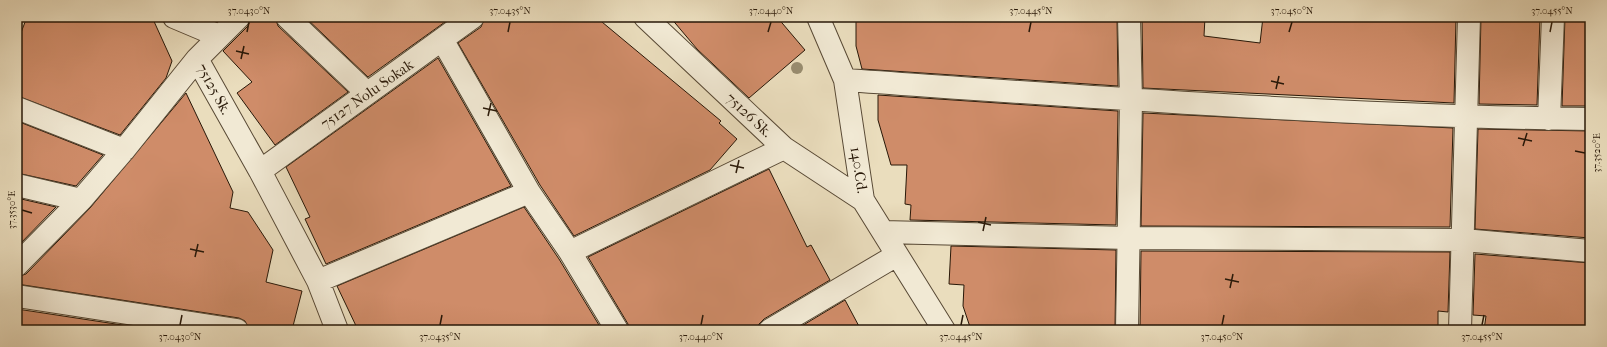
<svg xmlns="http://www.w3.org/2000/svg" width="1607" height="347" font-family="'IM FELL French Canon',serif">
<rect width="100%" height="100%" fill="#eaddbd"/>
<filter id="stains"><feTurbulence type="fractalNoise" baseFrequency=".005" numOctaves="4"/><feColorMatrix values="0 0 0 0 .2 0 0 0 0 .09 0 0 0 0 .02 0 0 0 .5 -.17"/></filter>
<radialGradient id="worn" r=".72"><stop offset=".6" stop-color="#630" stop-opacity="0"/><stop offset="1" stop-color="#630" stop-opacity=".3"/></radialGradient>
<path fill="#cf8c69" stroke="#281808" d="M27,17h125l20,44 -6,17 -46,57 -103,-39v-53z
M251,17h24l3,9 70,66 -73,53 -38,-52 15,-11 -29,-31 25,-25z
M305,17h147l-84,60z
M485,17h111l125,104 -2,2 18,16 -27,31 -136,66 -34,-51 -82,-142 23,-16z
M670,17h107l28,33 -56,48 -52,-49z
M856,17h261l1,69 -256,-17 -6,-23z
M1142,17h63l-1,19 56,7 3,-26h193l-2,86 -311,-15z
M1481,17h59l-3,88 -58,-1z
M1565,17h25v89h-28z
M438,58l73,128 -185,78 -21,-45 5,-2 -24,-50z
M186,93l47,99 -3,16 18,4 25,38 -7,32 36,9 -10,39h-43l-4,-9 -6,-3 -222,-34v-7l9,-3 64,-66z
M878,95l240,16 -2,114 -206,-5 1,-15 -6,-1 2,-39h-16l-13,-45z
M1143,113l310,15 -3,99 -309,-1z
M17,121l86,34 -27,31 -59,-13z
M1478,129l112,2v107l-115,-9z
M769,169l38,78 4,-2 19,35 -66,39 -5,5 -1,6h-129l-1,-6 -40,-67z
M17,198l39,9 -39,40z
M524,207l35,52 43,71h-244l-21,-44z
M951,246l165,4 -1,80h-144l-8,-24 1,-21 -15,-1z
M1141,251l309,1 -2,60 -10,-1v19h-298z
M1475,254l115,9v67h-106l2,-14 -13,-1z
M845,300l16,30h-66z
M17,309l138,21h-138z"/>
<g fill="none" stroke-linecap="round" stroke-linejoin="round">
<defs>
<path id="minor" d="M174,17l45,19
M239,17l-42,42 63,112 58,110 19,49
M287,17l80,76
M645,17l139,131 79,52
M818,17l27,63 18,120 81,130
M443,41l86,151 41,60 47,78
M845,80c248,17 496,36 745,39
M17,108l107,42
M1549,119l4,-102
M260,171l213,-154
M17,185l64,15
M883,232l246,6 334,2 127,11
M570,252l214,-104
M17,265l64,-65 43,-50 73,-91
M318,281l211,-89
M17,296l220,34
M770,330l127,-75
M1127,330l4,-230 -2,-83
M1460,330l9,-313"/>
</defs>
<use href="#minor" stroke="#584935" stroke-width="24"/>
<use href="#minor" stroke="#f1e9d4" stroke-width="22"/>
</g>
<circle fill="#988c6f" cx="797" cy="68" r="6"/>
<path fill="none" stroke="#281808" stroke-width="1.5" d="M247,32l2,-10M508,32l2,-10M768,32l3,-10M1029,32l2,-10M1289,32l3,-10M1550,32l2,-10M236,51l13,3M241,59l3,-13M1271,81l13,3M1276,89l3,-13M483,108l14,3M488,116l3,-13M1518,138l14,3M1523,146l4,-13M1575,151l10,2M730,165l14,3M736,173l3,-13M22,210l10,3M978,222l13,3M983,231l3,-14M190,249l14,3M195,257l3,-13M1225,279l14,3M1230,288l3,-14M180,325l2,-10M440,325l2,-10M701,325l2,-10M961,325l2,-10M1222,325l2,-10M1482,325l2,-10"/>
<g text-anchor="middle" dominant-baseline="central" stroke-width="3.5" stroke-linejoin="round" paint-order="stroke">
<g font-size="15" fill="#281808" stroke="#f1e9d4">
<text transform="translate(214 89) rotate(61)">75125 Sk.</text>
<text transform="translate(367 94) rotate(-35)">75127 Nolu Sokak</text>
<text transform="translate(749 115) rotate(43)">75126 Sk.</text>
<text transform="translate(859 170) rotate(81)">140.Cd.</text>
</g>
</g>
<rect width="1607" height="347" fill="none" stroke="#eaddbd" stroke-width="44"/>
<rect x="22" y="22" width="1563" height="303" fill="none" stroke="#281808" stroke-width="1.5"/>
<g font-size="10" text-anchor="middle" fill="#281808">
<text x="249" y="14">37.0430°N</text>
<text x="510" y="14">37.0435°N</text>
<text x="771" y="14">37.0440°N</text>
<text x="1031" y="14">37.0445°N</text>
<text x="1292" y="14">37.0450°N</text>
<text x="1552" y="14">37.0455°N</text>
<text transform="translate(1596 153) rotate(-90)" y="4">37.3520°E</text>
<text transform="translate(11 210) rotate(-90)" y="4">37.3530°E</text>
<text x="180" y="340">37.0430°N</text>
<text x="440" y="340">37.0435°N</text>
<text x="701" y="340">37.0440°N</text>
<text x="961" y="340">37.0445°N</text>
<text x="1222" y="340">37.0450°N</text>
<text x="1482" y="340">37.0455°N</text>
</g>
<rect width="100%" height="100%" filter="url(#stains)"/>
<rect width="100%" height="100%" fill="url(#worn)"/>
</svg>
